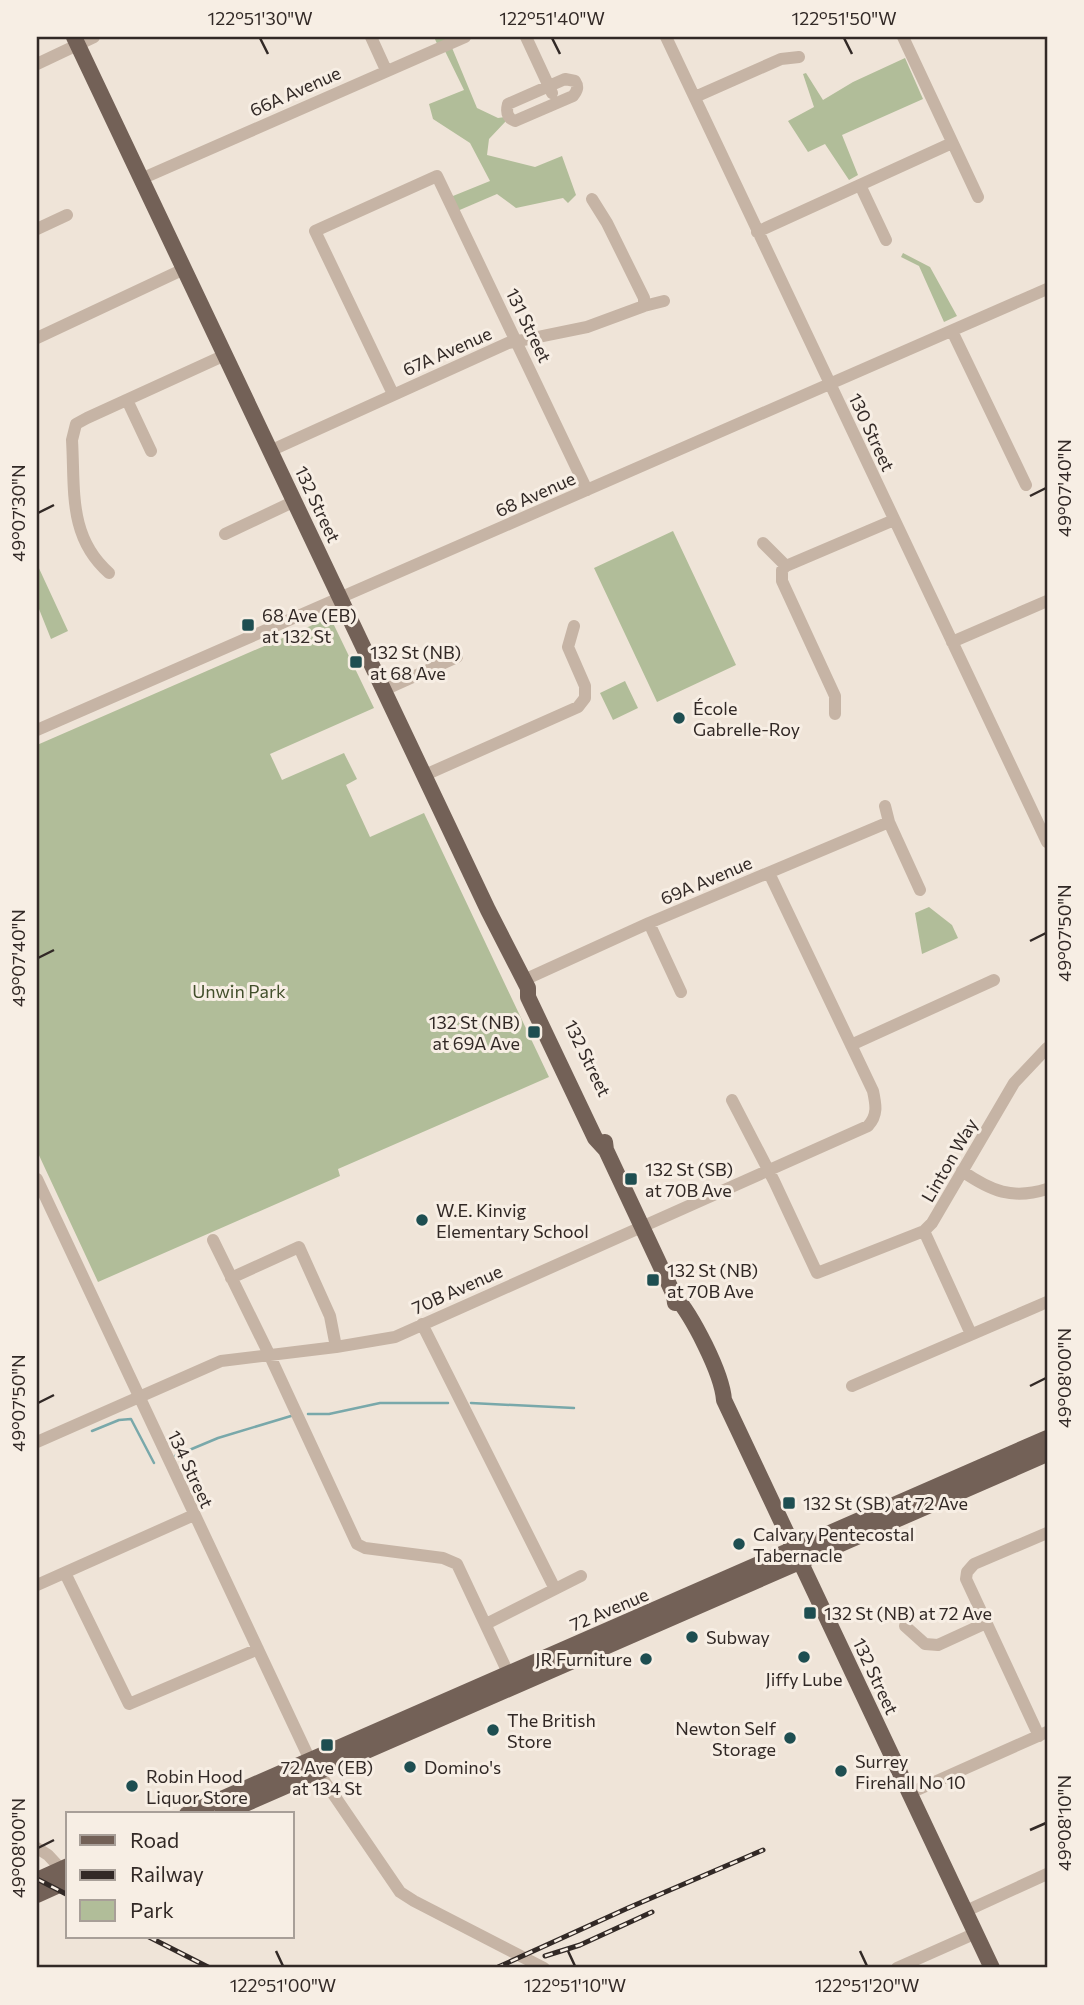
<svg xmlns="http://www.w3.org/2000/svg" width="1084" height="2005" font-family="Commissioner,sans-serif">
<rect width="100%" height="100%" fill="#efe4d8"/>
<path fill="#b1bd99" d="M434,37h22l-6,6 27,65 21,10 7,-1 1,4 -17,18 -2,16 48,12 27,-11 14,39 -8,8 -5,-5 -47,10 -19,-14 -42,18 -7,-14 42,-17 -20,-38 -37,-24 -4,-15 35,-14 -21,-43 -4,1z
M905,58l18,41 -81,36 16,40 -9,5 -24,-36 -17,8 -20,-31 26,-14 -11,-33 3,-1 17,27 30,-18z
M903,253l27,14 27,49 -13,6 -25,-56 -18,-9z
M673,531l63,134 -79,37 -63,-134z
M37,564l31,67 -17,8 -14,-35z
M324,620l9,3 41,85 -104,46 12,26 62,-27 13,26 -11,6 24,52 54,-24 125,264 -211,92 2,7 -242,106 -61,-131v-406z
M625,681l13,27 -25,12 -13,-27z
M929,907l23,18 6,13 -36,16 -7,-41z"/>
<g fill="none" stroke-linecap="round" stroke-linejoin="round">
<path stroke="#79a8aa" stroke-width="2.5" d="M471,1403l103,5
M308,1414h21l51,-11h68
M92,1431l27,-11 12,-1 23,44
M175,1456l43,-18 73,-22"/>
<path stroke="#c6b4a5" stroke-width="12" d="M371,37l15,33
M526,37l26,56
M666,37l381,805
M903,37l75,160
M37,64l57,-27
M565,79l10,2c4,6 2,10 -2,15l-58,25c-8,-3 -9,-9 -7,-17z
M695,97l86,-38 18,-2
M141,179l324,-142
M860,185l26,55
M37,229l30,-14
M757,232l195,-89
M644,306l20,-5
M952,331l74,154
M37,338l147,-69
M393,394l-78,-163 122,-55 150,314
M127,400l24,51
M272,450l236,-107 79,-16 57,-21v-8l-37,-75 -15,-24
M225,534l70,-33
M763,543l23,23 -4,4v11l53,115v18
M786,566l108,-46
M109,573c-41,-36 -34,-83 -37,-133l4,-16 11,-6 138,-63
M952,642l95,-41
M384,690l73,-33
M37,730l1010,-441
M425,775l153,-68 7,-9v-12l-17,-39 6,-21
M889,822l31,68
M649,923l32,69
M524,980l125,-57 240,-101 -4,-16
M851,1045l143,-65
M732,1100l42,81 43,92 107,-42 8,-8 82,-140 33,-35
M962,1171c29,20 50,29 85,18
M37,1179l273,581 90,132 14,9 130,67
M924,1231l47,103
M213,1240l56,114 88,190 8,4 78,10 14,6 54,115
M231,1278l68,-31 31,69 6,31
M422,1324l133,265
M852,1386l195,-84
M37,1442l184,-81 115,-14 59,-10 473,-211c10,-11 8,-21 5,-35l-104,-218
M65,1573l64,131 129,-55
M37,1585l157,-70
M486,1624l95,-48
M905,1626l20,18 13,1 48,-22
M1039,1736l-73,-157 1,-7 7,-8 73,-31
M910,1793l137,-61
M37,1848l11,7 13,14
M966,1911l81,-37
M897,1968l79,-35"/>
<path stroke="#736157" stroke-width="16" d="M74,37l414,873 40,78v9l67,141 11,12
M605,1142l1,8 68,145 1,8
M674,1295c18,20 48,78 50,105l268,568
M187,1814l860,-376
M222,1814l825,-360
M37,1880l31,-14
M37,1895l31,-14"/>
<defs>
<path id="rail" d="M37,1879l31,16
M149,1937l61,31
M545,1956l35,-11 72,-33
M496,1968l132,-60 135,-58"/>
</defs>
<use href="#rail" stroke="#322926" stroke-width="5"/>
<use href="#rail" stroke="#f7eee4" stroke-width="2.5" stroke-dasharray="8" stroke-linecap="butt"/>
</g>
<path fill="none" stroke="#322926" stroke-width="2.5" d="M260,38l8,16M552,38l8,16M844,38l8,16M1030,496l16,-8M38,513l16,-8M1030,941l16,-8M38,958l16,-8M1030,1386l16,-8M38,1403l16,-8M1030,1830l16,-7M38,1848l16,-8M276,1951l7,15M568,1951l7,15M860,1951l7,15"/>
<g fill="#1e4e51" stroke="#f7eee4" stroke-width="2.5">
<rect x="241" y="618" width="14" height="14" rx="3.5"/>
<rect x="349" y="655" width="14" height="14" rx="3.5"/>
<circle cx="679" cy="718" r="7"/>
<rect x="527" y="1025" width="14" height="14" rx="3.5"/>
<rect x="624" y="1172" width="14" height="14" rx="3.5"/>
<circle cx="422" cy="1220" r="7"/>
<rect x="646" y="1273" width="14" height="14" rx="3.5"/>
<rect x="782" y="1496" width="14" height="14" rx="3.5"/>
<circle cx="739" cy="1544" r="7"/>
<rect x="803" y="1606" width="14" height="14" rx="3.5"/>
<circle cx="692" cy="1637" r="7"/>
<circle cx="804" cy="1657" r="7"/>
<circle cx="646" cy="1659" r="7"/>
<circle cx="493" cy="1730" r="7"/>
<circle cx="790" cy="1738" r="7"/>
<rect x="320" y="1738" width="14" height="14" rx="3.5"/>
<circle cx="410" cy="1767" r="7"/>
<circle cx="841" cy="1771" r="7"/>
<circle cx="132" cy="1786" r="7"/>
</g>
<g text-anchor="middle" dominant-baseline="central" stroke-width="6" stroke-linejoin="round" paint-order="stroke">
<g font-size="18" fill="#322926" stroke="#f7eee4">
<text transform="translate(295 91) rotate(-24)">66A Avenue</text>
<text transform="translate(529 325) rotate(64)">131 Street</text>
<text transform="translate(447 351) rotate(-24)">67A Avenue</text>
<text transform="translate(872 432) rotate(65)">130 Street</text>
<text transform="translate(535 494) rotate(-24)">68 Avenue</text>
<text transform="translate(318 504) rotate(65)">132 Street</text>
<text transform="translate(706 880) rotate(-23)">69A Avenue</text>
<text transform="translate(588 1058) rotate(64)">132 Street</text>
<text transform="translate(949 1160) rotate(-60)">Linton Way</text>
<text transform="translate(457 1289) rotate(-24)">70B Avenue</text>
<text transform="translate(191 1469) rotate(65)">134 Street</text>
<text transform="translate(609 1609) rotate(-23)">72 Avenue</text>
<text transform="translate(876 1676) rotate(65)">132 Street</text>
</g>
<g font-size="18" fill="#322926" stroke="#f7eee4" text-anchor="start">
<text x="262" y="615">68 Ave (EB)<tspan x="262" dy="21">at 132 St</tspan></text>
<text x="370" y="652">132 St (NB)<tspan x="370" dy="21">at 68 Ave</tspan></text>
<text x="693" y="708">École<tspan x="693" dy="21">Gabrelle-Roy</tspan></text>
<text x="520" y="1022" text-anchor="end">132 St (NB)<tspan x="520" dy="21">at 69A Ave</tspan></text>
<text x="645" y="1169">132 St (SB)<tspan x="645" dy="21">at 70B Ave</tspan></text>
<text x="436" y="1210">W.E. Kinvig<tspan x="436" dy="21">Elementary School</tspan></text>
<text x="667" y="1270">132 St (NB)<tspan x="667" dy="21">at 70B Ave</tspan></text>
<text x="803" y="1503">132 St (SB) at 72 Ave</text>
<text x="753" y="1534">Calvary Pentecostal<tspan x="753" dy="21">Tabernacle</tspan></text>
<text x="824" y="1613">132 St (NB) at 72 Ave</text>
<text x="706" y="1637">Subway</text>
<text x="632" y="1659" text-anchor="end">JR Furniture</text>
<text x="804" y="1679" text-anchor="middle">Jiffy Lube</text>
<text x="507" y="1720">The British<tspan x="507" dy="21">Store</tspan></text>
<text x="776" y="1728" text-anchor="end">Newton Self<tspan x="776" dy="21">Storage</tspan></text>
<text x="855" y="1761">Surrey<tspan x="855" dy="21">Firehall No 10</tspan></text>
<text x="327" y="1767" text-anchor="middle">72 Ave (EB)<tspan x="327" dy="21">at 134 St</tspan></text>
<text x="424" y="1767">Domino's</text>
<text x="146" y="1776">Robin Hood<tspan x="146" dy="21">Liquor Store</tspan></text>
</g>
<g font-size="18" fill="#424f2b" stroke="#f7eee4">
<text x="239" y="991">Unwin Park</text>
</g>
</g>
<rect width="1084" height="2005" fill="none" stroke="#f7eee4" stroke-width="77"/>
<rect x="66" y="1812" width="228" height="126" fill="#f7eee4" stroke="#a89f98" stroke-width="2"/>
<rect x="80" y="1835" width="35" height="10" fill="#736157" stroke="#a89f98" stroke-width="2"/>
<text x="130" y="1848" font-size="21" fill="#322926">Road</text>
<rect x="80" y="1870" width="35" height="10" fill="#322926" stroke="#a89f98" stroke-width="2"/>
<text x="130" y="1882" font-size="21" fill="#322926">Railway</text>
<rect x="80" y="1900" width="35" height="21" fill="#b1bd99" stroke="#a89f98" stroke-width="2"/>
<text x="130" y="1918" font-size="21" fill="#322926">Park</text>
<rect x="38" y="38" width="1008" height="1928" fill="none" stroke="#322926" stroke-width="2.5"/>
<g font-size="18" text-anchor="middle" fill="#322926">
<text x="260" y="25">122°51'30"W</text>
<text x="552" y="25">122°51'40"W</text>
<text x="844" y="25">122°51'50"W</text>
<text transform="translate(1065 488) rotate(-90)" y="6">49°07'40"N</text>
<text transform="translate(19 513) rotate(-90)" y="6">49°07'30"N</text>
<text transform="translate(1065 933) rotate(-90)" y="6">49°07'50"N</text>
<text transform="translate(19 958) rotate(-90)" y="6">49°07'40"N</text>
<text transform="translate(1065 1378) rotate(-90)" y="6">49°08'00"N</text>
<text transform="translate(19 1403) rotate(-90)" y="6">49°07'50"N</text>
<text transform="translate(1065 1823) rotate(-90)" y="6">49°08'10"N</text>
<text transform="translate(19 1848) rotate(-90)" y="6">49°08'00"N</text>
<text x="283" y="1992">122°51'00"W</text>
<text x="575" y="1992">122°51'10"W</text>
<text x="867" y="1992">122°51'20"W</text>
</g>
</svg>
